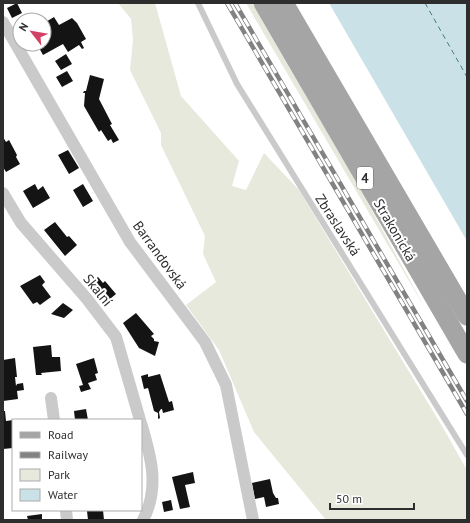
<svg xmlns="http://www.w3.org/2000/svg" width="470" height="523" font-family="'PT Sans',sans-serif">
<rect width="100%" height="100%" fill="#fff"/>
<path fill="#e6e9dc" d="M118,3h37l26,93 58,65 -7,25 14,4 18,-37 35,37 143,236 25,44v50h-141l-72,-88 -35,-82 -33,-45 30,-23 -13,-28 2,-18 -44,-91v-12l-31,-63 3,-30 -2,-21z
M246,3h6l111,191 63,116z"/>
<path fill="#cae1e7" d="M329,3h138v238z"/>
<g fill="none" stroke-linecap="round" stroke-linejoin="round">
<path stroke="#447987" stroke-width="1" stroke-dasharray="5 4" stroke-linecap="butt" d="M425,3l42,74"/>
</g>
<path fill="#141414" d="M17,3l5,10 -10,5 -5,-10z
M54,17l5,8 13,-7 5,5 9,16 -5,3 3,6 -2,1 -3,-4 -11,7 -5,-8 -20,11 -6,-11h7v-21z
M66,54l6,10 -11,6 -6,-9z
M67,71l6,10 -11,6 -6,-10z
M90,75l14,4 -5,20 13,25 -2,1 9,15 -6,3 -2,-4 -3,2 -7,-11 -2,2 -15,-26 1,-13h-2l1,-2h2z
M3,137l3,5 3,-2 8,15 -1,2 4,7 -14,8 -3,-5z
M68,150l11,18 -10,6 -11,-19z
M35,184l3,6 5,-4 7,12 -17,10 -10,-17z
M83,184l10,17 -10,6 -10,-17z
M55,222l12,15 2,-1 8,9 -12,11 -21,-26z
M40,275l5,7 -3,3 9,12 -11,8 -3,-3 -4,2 -13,-18z
M98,277l5,6 2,-2 11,13 -11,9 -16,-19z
M63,303l10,7 -9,8 -13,-4z
M136,313l18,21 -3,2 3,3v2l5,1 -4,14 -16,-8 -16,-25z
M51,345l1,12h8l1,14 -20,2 1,2h-6l-3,-28z
M15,358l2,19h-2l1,9 1,-2 6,-1 1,7 -7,1 1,8 -15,2v-41z
M94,358l4,15 -3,1 2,6 -9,3 3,6 -10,3 -2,-6 4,-1 -7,-21z
M148,374v3l12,-3 9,28 3,-1 2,9 -11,3 -1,-4h-1l-2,3 1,6 -2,1v-6l-4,-2 -6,-23 -4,1 -3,-13z
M86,409l2,11h-13l-1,-9z
M3,411h2l1,10 7,-1v28l-10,1z
M193,472l2,11 -10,2 5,22 -10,2 -8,-32z
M270,479l3,14 3,5h2l1,6 -13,3 -2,-10 -9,2 -3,-16z
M171,500l2,10 -9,2 -2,-10z
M93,510h10l1,10h-16l-1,-9z
M42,514v6h-14l-1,-4z"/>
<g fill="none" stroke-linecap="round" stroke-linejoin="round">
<path stroke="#cacaca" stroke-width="6" d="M198,3l39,81 230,371"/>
<path stroke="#cacaca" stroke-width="12" d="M3,22l127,220 75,100 21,43 27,135
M3,193l18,30 66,76 29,38 24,83
M51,398l3,22
M141,423c10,33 19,65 2,97
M66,510l1,10"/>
<path stroke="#a5a5a5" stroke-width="19" d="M263,3l204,351
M284,3l183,313"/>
<defs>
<path id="rail" d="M227,3l240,411
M235,3l232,398"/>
</defs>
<use href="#rail" stroke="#828282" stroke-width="4.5"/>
<use href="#rail" stroke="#fff" stroke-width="3" stroke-dasharray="9" stroke-linecap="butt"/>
</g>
<g text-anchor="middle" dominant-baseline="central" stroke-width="4" stroke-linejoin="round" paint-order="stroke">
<rect fill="#fff" stroke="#6c6c6c" stroke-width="1" x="357" y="167" width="16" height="22" rx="3"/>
<g font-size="13" font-weight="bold" fill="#2d2d2d">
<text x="365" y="178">4</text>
</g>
<g font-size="14" fill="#2d2d2d" stroke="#fff">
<text transform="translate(338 225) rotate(57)">Zbraslavská</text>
<text transform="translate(395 230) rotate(60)">Strakonická</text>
<text transform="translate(160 255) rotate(54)">Barrandovská</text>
<text transform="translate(98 290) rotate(51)">Skalní</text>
</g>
</g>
<rect width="470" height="523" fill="none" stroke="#2d2d2d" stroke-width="8"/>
<rect x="12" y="419" width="130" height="92" fill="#ffffff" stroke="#ababab"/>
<rect x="20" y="432" width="20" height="6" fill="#a5a5a5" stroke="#ababab"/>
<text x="48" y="439" font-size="12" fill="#2d2d2d">Road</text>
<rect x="20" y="452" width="20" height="6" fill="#828282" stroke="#ababab"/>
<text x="48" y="459" font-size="12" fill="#2d2d2d">Railway</text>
<rect x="20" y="469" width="20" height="12" fill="#e6e9dc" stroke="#ababab"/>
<text x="48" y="479" font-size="12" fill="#2d2d2d">Park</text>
<rect x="20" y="489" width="20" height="12" fill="#cae1e7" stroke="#ababab"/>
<text x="48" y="499" font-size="12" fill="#2d2d2d">Water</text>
<g transform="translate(32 32) rotate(301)"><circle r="19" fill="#ffffff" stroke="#ababab"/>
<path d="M0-3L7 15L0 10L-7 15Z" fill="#d34166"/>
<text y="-6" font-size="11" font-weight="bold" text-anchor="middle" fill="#2d2d2d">N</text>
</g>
<path d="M330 503v6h84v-6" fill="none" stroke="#2d2d2d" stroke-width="2"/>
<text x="336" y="503" font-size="12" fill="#2d2d2d" stroke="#ffffff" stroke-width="3" paint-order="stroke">50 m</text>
</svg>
